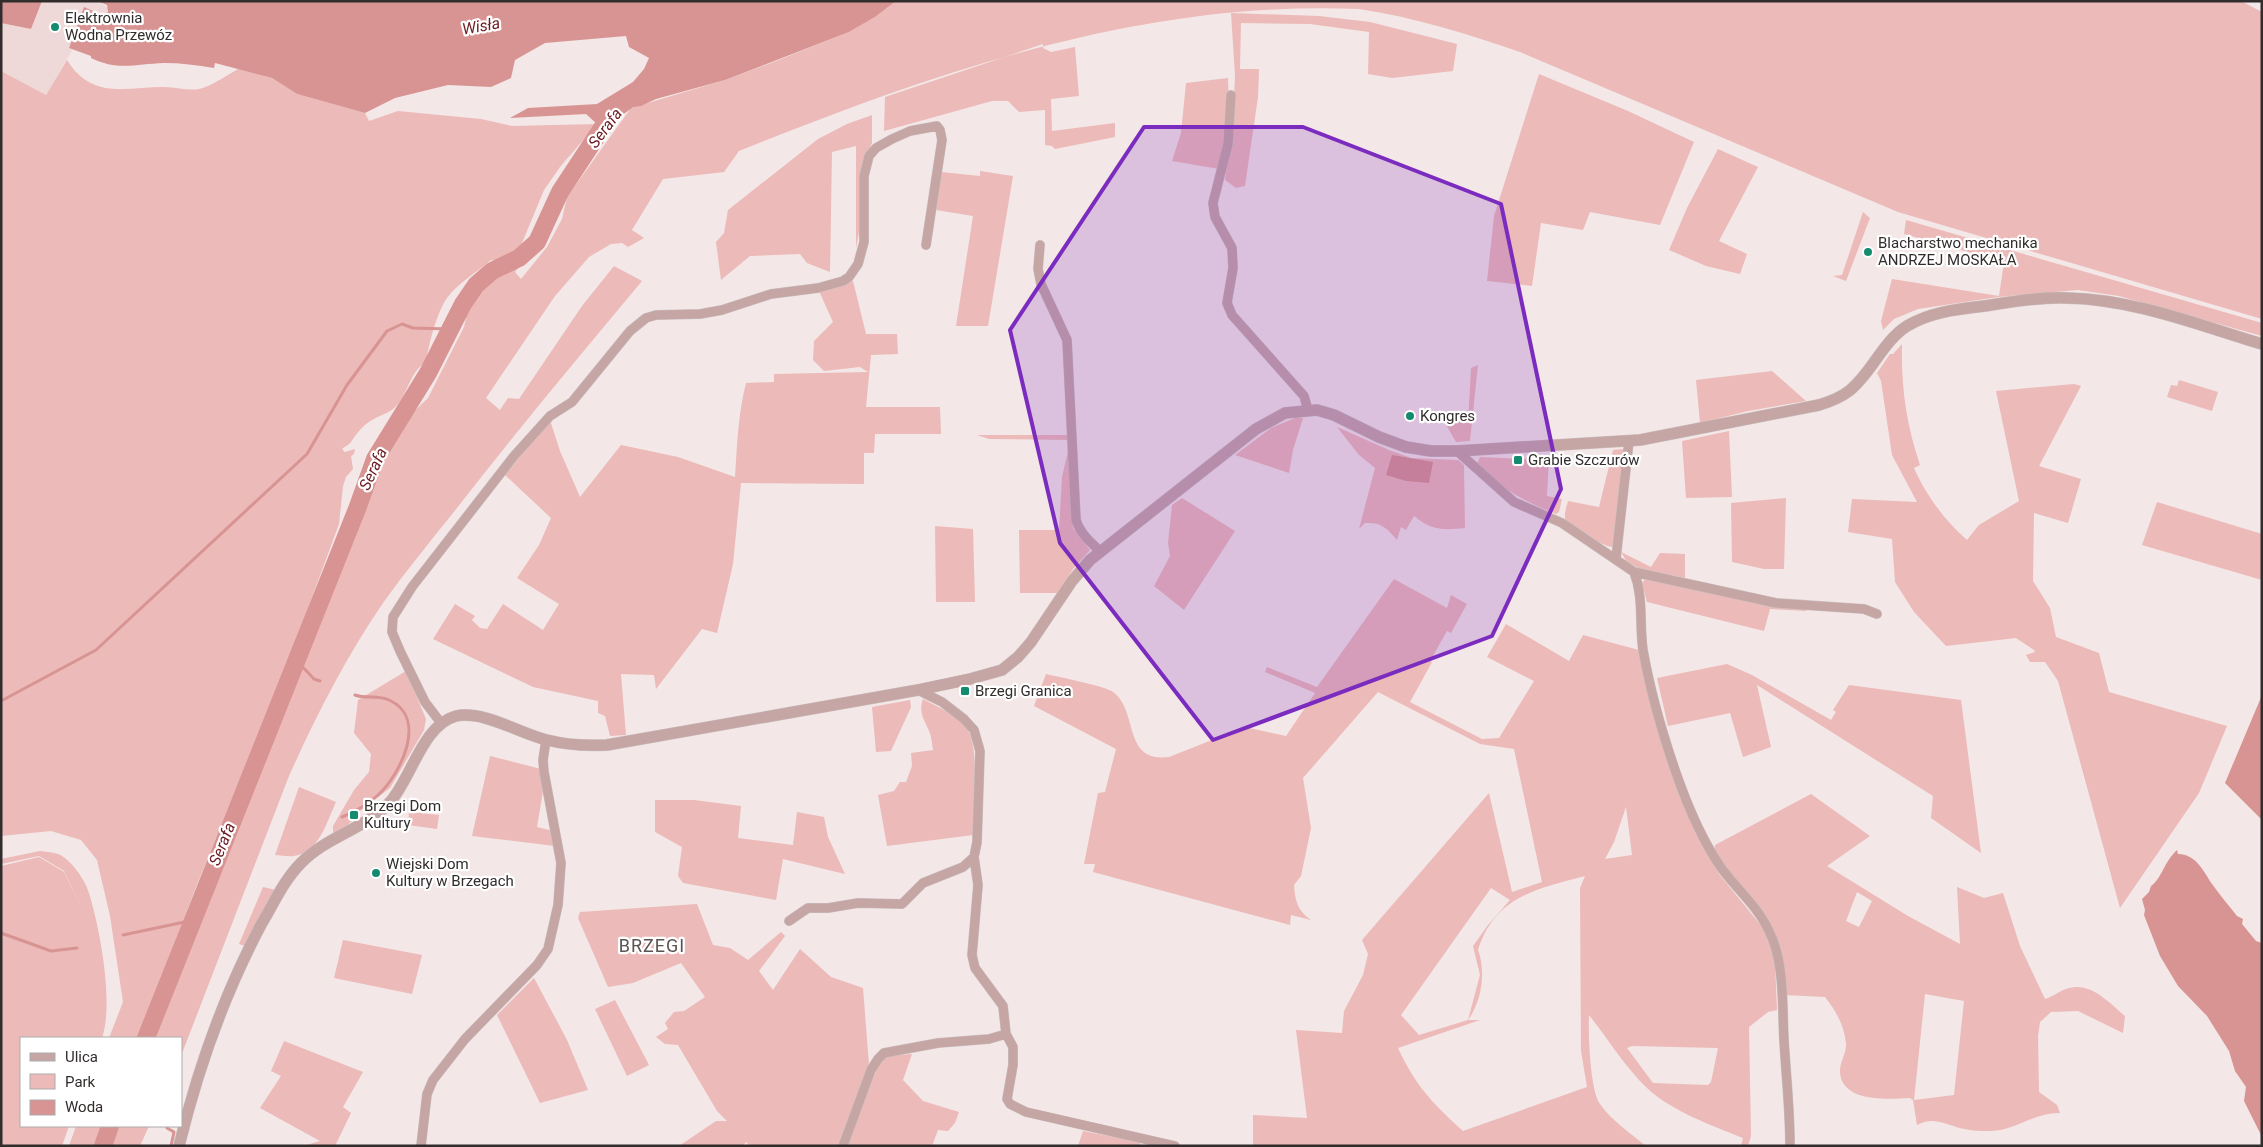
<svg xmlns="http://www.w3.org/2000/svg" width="2263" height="1147" font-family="Roboto,sans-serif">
<rect width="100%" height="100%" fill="#f3e7e7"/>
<path fill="#eed9d8" d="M42,1h55l11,7 -1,5 -5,2 -18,-7 -15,40 3,2 -26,45 -45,-24v-48l30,6z"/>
<path fill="#ecbab8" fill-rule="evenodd" d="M896,1h1345l21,11v307l-364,-107 -378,-160c-53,-18 -106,-35 -161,-43 -217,-9 -424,63 -620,142l-15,21 -61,7 -31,51 12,8 -16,9 -6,-4 -11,1 -22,13 -34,39 -69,102 14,12 8,-12 11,1 63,-93 32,-40 28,15c-64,77 -128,153 -189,232 -24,30 -48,59 -70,90 -37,54 -67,113 -94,173l-108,280v-18h-27l205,-520 42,-94 27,-26 36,-71 6,-27 11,-13 27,-20 -3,-5 -14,-2c-14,12 -33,23 -44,38 -10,14 -19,48 -21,65 -13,4 -19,30 -28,41 -7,9 -16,10 -26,16 -10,6 -15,13 -21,22 -2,3 -6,4 -9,7l3,3 10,-3 -1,5 -3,2 2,13 -7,8 -3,9 -4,38 -52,141 -91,222 -58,151h-29l14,-36 -13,-86 -13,-56 -16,-20 -30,-9 -50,5v-765l45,24 21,-35c25,40 58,27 97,27 11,0 24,4 35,2 11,-2 30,-15 41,-21l32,10 25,16 68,19 4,8 29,-10 83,8 31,7 85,-2 -37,43 -16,23 -22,53 -1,9 4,7 -10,13 6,7 26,-32 15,-28 5,-22 64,-89 94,-28 46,-17 78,-31 26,-15z
M1231,13l88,3 51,6 87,22 -4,27 -61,7 -24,-4 1,-42 -59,-8 -69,-1 -1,46h19l-1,28 -13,89 -9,2 -11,-8 8,-57 2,-48z
M1043,44v4l8,4 24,-5 4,49 -28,3 1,32 63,-8v14l-60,12 -3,-3 -7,-1v-35l-26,2 -11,-11h-16l-108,30 1,-34z
M1539,74l89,37 66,31 -34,83 -70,-13 -7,18 -42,-7 -9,63 -45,-5 7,-65z
M1228,78l1,32 -10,59 -47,-8 9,-28 5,-50z
M872,115v28l-9,19 -3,65 -4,21v-102l-24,6 -2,120 -23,-9 -7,-9 -50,2 -29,24 -5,-38 8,-9 4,-23 90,-71 29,-15z
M1718,149l40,18 -39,74 28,13 -7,20 -34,-8 -37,-16 18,-42z
M980,171l33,5 -25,150h-32l17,-110 -37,-6 5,-38 39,4z
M1863,212l7,6 -24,63 -13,-5 9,-1z
M1906,220l356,103v13l-143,-40 -41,-6 -80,7 -80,12 -24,10 -11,11 -2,-9 11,-42 107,17 5,-34 -100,-28z
M853,281l13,53h31l1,20 -27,1 -5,52h74l1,27h-66l-1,19h-10v31l-123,-1 -8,81 -16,69 -15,-4 -46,60 -2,-14 -33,-1 5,61 -16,1 -5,-20 -7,-3v-12l-65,-14 -100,-48 22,-35 20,12 -3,4 8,8 7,1 16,-25 40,26 16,-26 -42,-26 22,-33 12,-27 -46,-43 45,-55 10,31 20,46 41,-52 57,12 57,20c2,-31 3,-63 11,-94l28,-1v-8l94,-2 -8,-5 -36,4 -11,-11 1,-19 19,-19 -14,-31z
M1902,344c-1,43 4,79 18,121l-6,3c11,26 32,54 53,72l12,-15 40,-24 -23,-110 78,-7 7,2 -42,80 42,13 -13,44 -34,-10 -1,68 17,27 6,29 43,16 10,39 118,34 -28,67 -79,115 -62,-227 -13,-19h-15l-4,-7 9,-3 -1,-2 -18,-12 -70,8 -32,-34 -19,-30 -3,-43 -44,-7 4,-33 65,3 -25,-47 -11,-74 -4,-8 13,-19h3z
M1478,365l-8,76 -14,1 -14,-24 26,5 3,-55z
M1772,371l34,30 -58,10 -48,12 -4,-43z
M2179,380l39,12 -6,19 -45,-14 4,-12 6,1z
M1295,418h8l-10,32 -4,23 -54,-18 36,-27z
M1337,427l52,23 22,8 47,2 6,5 1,63c-21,2 -33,3 -51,-12l-8,14 -5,-3 -4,13c-10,-12 -16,-18 -32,-17l-6,6 16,-61 -16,-13z
M1729,431l3,66 -46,1 -4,-57z
M977,435h91l1,5 -80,-1z
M1069,447l4,81 17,22 -17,19 -16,24h-37l-1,-63h40l3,-53z
M1624,449l-10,95 -2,3c-10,-2 -41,-18 -46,-26 -3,-6 1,-15 2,-20l31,6 14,-57z
M1541,454l2,5h6l-2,37 15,3 -3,13 -3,2c-32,-13 -55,-25 -79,-50l3,-7 44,2z
M1182,498l53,33 -51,79 -30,-24 16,-30 -2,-13 4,-38z
M1786,498l-2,71h-20l-32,-7 -1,-59z
M2157,502l105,32v46l-120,-35z
M935,526l38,3 2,73h-39z
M1621,552l30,15 9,-14 25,1v24l-45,-9 -13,-7z
M1647,577l159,31v3l-36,-2 -6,22 -117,-29 -5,-19z
M1394,579l53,29 4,-13 16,9 -16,29 -4,-2 -17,30 2,1 -22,40 72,37 17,-1 35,-57 -47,-24 19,-33 63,37 14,-26 56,15 34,126 23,58 23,40 44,54 8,15 4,19 2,48 -9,2 -19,15 2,109 -3,10h-7l2,-8c-30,-12 -72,-27 -96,-50 -22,-21 -39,-49 -58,-73 -1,17 1,76 11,89 12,17 30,29 46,42h-393v-31l54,3 -11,-88 46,3 2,-22 19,-36 5,-21 -6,-14 127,-147 23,99 30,-10 -28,-133 -34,-5 -102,-52 -75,86 8,50 -10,48 -7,9c1,16 4,26 17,35l-20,-5 -1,10 -197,-53 2,-8h-11l14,-71 7,-1 11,-43 -82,-43 12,-32c13,3 59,12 67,18 26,19 9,71 56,65l76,-30 41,9 29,-43 -50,-21 2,-5 50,20zM1626,807l6,48 -27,4 9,-17zM1585,876l-5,12 1,163 6,36 -124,44c-30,-27 -48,-46 -65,-83l82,-28h-12c14,-19 18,-49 10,-70 17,-54 59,-61 107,-74zM1491,888l19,12 -22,25 -15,21 7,29 -12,45 -49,15 -18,-20zM1632,1046l86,2 -7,34 -3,3 -55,-2 -26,-35z
M1727,664l25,11 79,45 5,-8 -3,-2 16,-25 112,15 20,153 -50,-35 2,-22 -176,-111 14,62 -28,10 -13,-44 -62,13 -11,-48z
M406,671l20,48 -2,11 -34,58 -38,29 2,2 -12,11 -9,3v-7l21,-36 15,-18 2,-18 -17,-21 4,-33z
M923,699c15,8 32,15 43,28 15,20 7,82 7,108l-86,11 -9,-51 16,-4 6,-9h6l6,-16 -1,-13 22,-3c-1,-4 -1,-9 -2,-13 -3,-14 -14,-21 -8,-38z
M910,700l1,7 -20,44 -15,1 -4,-45z
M490,756l51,13 2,22 -6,36 16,4 2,15 -83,-10z
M299,787l37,15c-9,19 -17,51 -42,54 -6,1 -13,-1 -19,-1z
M1811,794l59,42 -43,30 81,50 52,28 -3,-57 27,11 19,-5 17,53 25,53c6,-2 12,-6 18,-9 26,-11 44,11 62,26l-2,17 -45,-22 -27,1 -11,10 -2,14 1,56 18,13 3,8c-25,-1 -47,19 -71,18 -8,0 -17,0 -24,-2 -17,-3 -31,-14 -48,-4l-4,-25 -3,-2c-21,1 -67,5 -70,-25 -1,-10 7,-20 6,-30 -2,-18 -10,-32 -21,-46l-41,-2 -8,-58 -8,-17 -38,-45 -16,-23 1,-7zM1857,892l15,9 -13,26 -13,-6zM1925,994l39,7 -10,94 -40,5z
M655,800h39l47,6 -3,32 55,7 4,-33 27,5 4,20 17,37 -62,-15 -7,41 -93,-17 -5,-7 4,-29 -27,-15z
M409,812l30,3 -2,14 -29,-4z
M40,851c6,1 17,1 22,5 11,7 23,24 27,37 11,36 25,110 13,145h-81v88h48l-7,20h-61v-280l38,-9 25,15 19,39 -19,-40 -25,-15 -38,8v-5z
M263,887l13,3 -31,56 -6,-2z
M697,904l16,41 17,3 18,12 33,-28 4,4 -26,35 14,19 27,-41 31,28 32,11 6,77 -30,81h-89l-4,-4 -3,4h-64l37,-25h11l-10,-10 -39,-66 -13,-1 -9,-7 12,-8 -3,-6 9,-11 10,-1 21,-14 -24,-34 -48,20 -25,4 -30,-69 2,-6z
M343,940l79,15 -10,39 -78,-16z
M534,978l33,62 21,50 -48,13 -43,-88z
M615,1000l34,65 -22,11 -32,-67z
M284,1041l79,31 -20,35 8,6 -16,33h-32l17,-5 -60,-33 21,-32 -10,-5z
M912,1054l-9,26 20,21 36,11 -4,11 -7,8 -10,-1 -6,16h-85l29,-75 9,-15z
M76,1126h28l-8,20h-27z
M119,1126h30l-9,20h-29z
M1083,1131l57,11v4h-62z"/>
<path fill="#d89492" d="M1,1h41l-11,28 -30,-6z
M97,1h799l-21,16 -26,15 -124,48 -69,19 -15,7 -27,4 -17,14 -11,-10 -76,4 18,-10 69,-4 36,-22 11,-13 5,-11 -20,-11 -3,-11 -81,7 -30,17 -4,18 -20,9 -43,-2 -53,13 -30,15 -68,-19 -25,-16 -57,-15 -1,5c-17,-3 -33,-5 -50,-5 -28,1 -47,8 -73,-5v-2l-22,-8 15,-41 18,8 6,-3 -1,-7z
M1392,455l41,7 -4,21 -23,-2 -20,-6z
M2262,695v125l-37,-37z
M2177,850l1,4c18,0 26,18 34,30 8,11 17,22 25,32l6,3 -1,5 14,17 6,2v194l-18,-36 2,-14 -11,-16 -6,-20 -22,-35 -29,-30 -18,-30 -16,-41 1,-5 -3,-11 7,-7 2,-6c11,-8 13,-24 26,-36z"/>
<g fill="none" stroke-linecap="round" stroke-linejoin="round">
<path stroke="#d89492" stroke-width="3" d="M297,661l17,18 6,2
M1,701l95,-51 211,-196 40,-69 40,-54 15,-7 11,4 37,1
M342,817c13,-5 26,-13 36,-22 22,-20 51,-77 11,-95 -11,-5 -23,-1 -34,-5
M1,933l50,18 26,-3
M123,935l71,-15
M167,1128l7,4 -3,14"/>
<path stroke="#d89492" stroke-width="18" d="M146,1038l211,-529 18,-50 53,-86 35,-69 13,-19 16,-14 27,-13 18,-16 23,-50 54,-82 19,-14
M103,1146l7,-20"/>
<defs>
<path id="minor" d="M1231,95l-3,49 -15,59 2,14 17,31 1,20 -6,35 5,12 72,81 4,14
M1040,245l-2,24 3,15 26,56 9,180c4,13 14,22 24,31
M1457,451l57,51 48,21 72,49c10,26 5,51 9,78 7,40 19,82 32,120 11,32 28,72 47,99 15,20 35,37 46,60 17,32 14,76 16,111 2,35 6,70 6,106
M1616,558l13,-117
M1634,572l142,31 88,6 13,5
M918,690l24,12 22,17 10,11 6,21 -3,91 -3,15 4,28 -6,70 3,13 28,38 3,28 7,13v18l-6,34 3,5 16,8 149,34
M441,723l-16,-21 -25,-51 -8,-19 1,-15 19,-30 102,-131 36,-40 22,-14 58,-71 16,-13 10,-3 44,-1 22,-4 49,-16 47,-6 25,-7 6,-4 9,-13 6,-22v-66l5,-20 7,-8 16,-9 18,-8 27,-5 3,4 2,10 -16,105
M789,921l19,-13h20l30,-5 44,1 21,-21 40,-16 11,-10
M421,1146l6,-52 6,-14 32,-41 72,-74 11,-16 10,-44 3,-42 -17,-91 -1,-12 3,-20
M843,1146l28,-76 7,-11 6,-6 54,-10 51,-4 17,-5"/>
<path id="tertiary" d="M179,1146c19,-78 45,-152 83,-223 12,-20 22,-43 39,-60 26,-27 65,-34 90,-62 21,-25 32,-76 65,-85 27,-6 65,18 91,24 20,5 40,6 60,5l311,-55 52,-11 32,-9 16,-13 13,-15 41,-61 18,-21 166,-131 29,-16 32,-3 17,5 45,22 27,10 25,4h26l183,-11 179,-35c10,-3 21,-7 30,-14 23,-18 33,-49 58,-65 23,-14 51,-17 77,-20 27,-4 55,-9 83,-8 66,1 131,27 195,46"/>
</defs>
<use href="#minor" stroke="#ccc2c2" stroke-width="10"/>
<use href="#tertiary" stroke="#ccc2c2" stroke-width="12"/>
<use href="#minor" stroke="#c5a6a5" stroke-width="9"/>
<use href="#tertiary" stroke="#c5a6a5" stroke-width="11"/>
</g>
<path fill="#7b2cbf" fill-opacity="0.2" stroke="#7b2cbf" stroke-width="4" stroke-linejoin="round" d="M1144,127h159l198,77 60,285 -69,147 -279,104 -153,-197 -50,-213z"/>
<g fill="#128b6e" stroke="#fff" stroke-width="2">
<circle cx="55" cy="27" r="5"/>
<circle cx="1868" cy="252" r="5"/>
<circle cx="1410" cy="416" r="5"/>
<rect x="1513" y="455" width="10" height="10" rx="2.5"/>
<rect x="960" y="686" width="10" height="10" rx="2.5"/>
<rect x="349" y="810" width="10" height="10" rx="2.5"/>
<circle cx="376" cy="873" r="5"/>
</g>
<g text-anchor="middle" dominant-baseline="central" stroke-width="4.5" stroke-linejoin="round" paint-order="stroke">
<g font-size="15" fill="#312d2c" stroke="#fff" text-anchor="start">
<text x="65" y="18">Elektrownia<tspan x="65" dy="17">Wodna Przewóz</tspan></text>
<text x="1878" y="243">Blacharstwo mechanika<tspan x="1878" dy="17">ANDRZEJ MOSKAŁA</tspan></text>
<text x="1420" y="416">Kongres</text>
<text x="1528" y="460">Grabie Szczurów</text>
<text x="975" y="691">Brzegi Granica</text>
<text x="364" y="806">Brzegi Dom<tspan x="364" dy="17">Kultury</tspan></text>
<text x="386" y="864">Wiejski Dom<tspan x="386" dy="17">Kultury w Brzegach</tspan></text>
</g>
<g font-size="16" font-style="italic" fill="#6c1b22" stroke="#fff">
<text transform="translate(481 26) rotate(-10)">Wisła</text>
<text transform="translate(605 128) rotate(-53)">Serafa</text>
<text transform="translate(373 469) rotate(-65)">Serafa</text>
<text transform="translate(222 844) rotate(-68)">Serafa</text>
</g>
<g font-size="18" letter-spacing="1" fill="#5c5252" stroke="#fff">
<text x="652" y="945">BRZEGI</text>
</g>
</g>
<rect width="2263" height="1147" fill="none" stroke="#312d2c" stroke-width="5"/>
<rect x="20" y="1037" width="162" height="90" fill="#ffffff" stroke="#adabab"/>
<rect x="30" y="1053" width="25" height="8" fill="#c5a6a5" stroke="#adabab"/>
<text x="65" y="1062" font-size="15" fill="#312d2c">Ulica</text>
<rect x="30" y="1074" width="25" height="15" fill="#ecbab8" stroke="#adabab"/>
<text x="65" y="1087" font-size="15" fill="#312d2c">Park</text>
<rect x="30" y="1100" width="25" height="15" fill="#d89492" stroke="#adabab"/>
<text x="65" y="1112" font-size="15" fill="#312d2c">Woda</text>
</svg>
